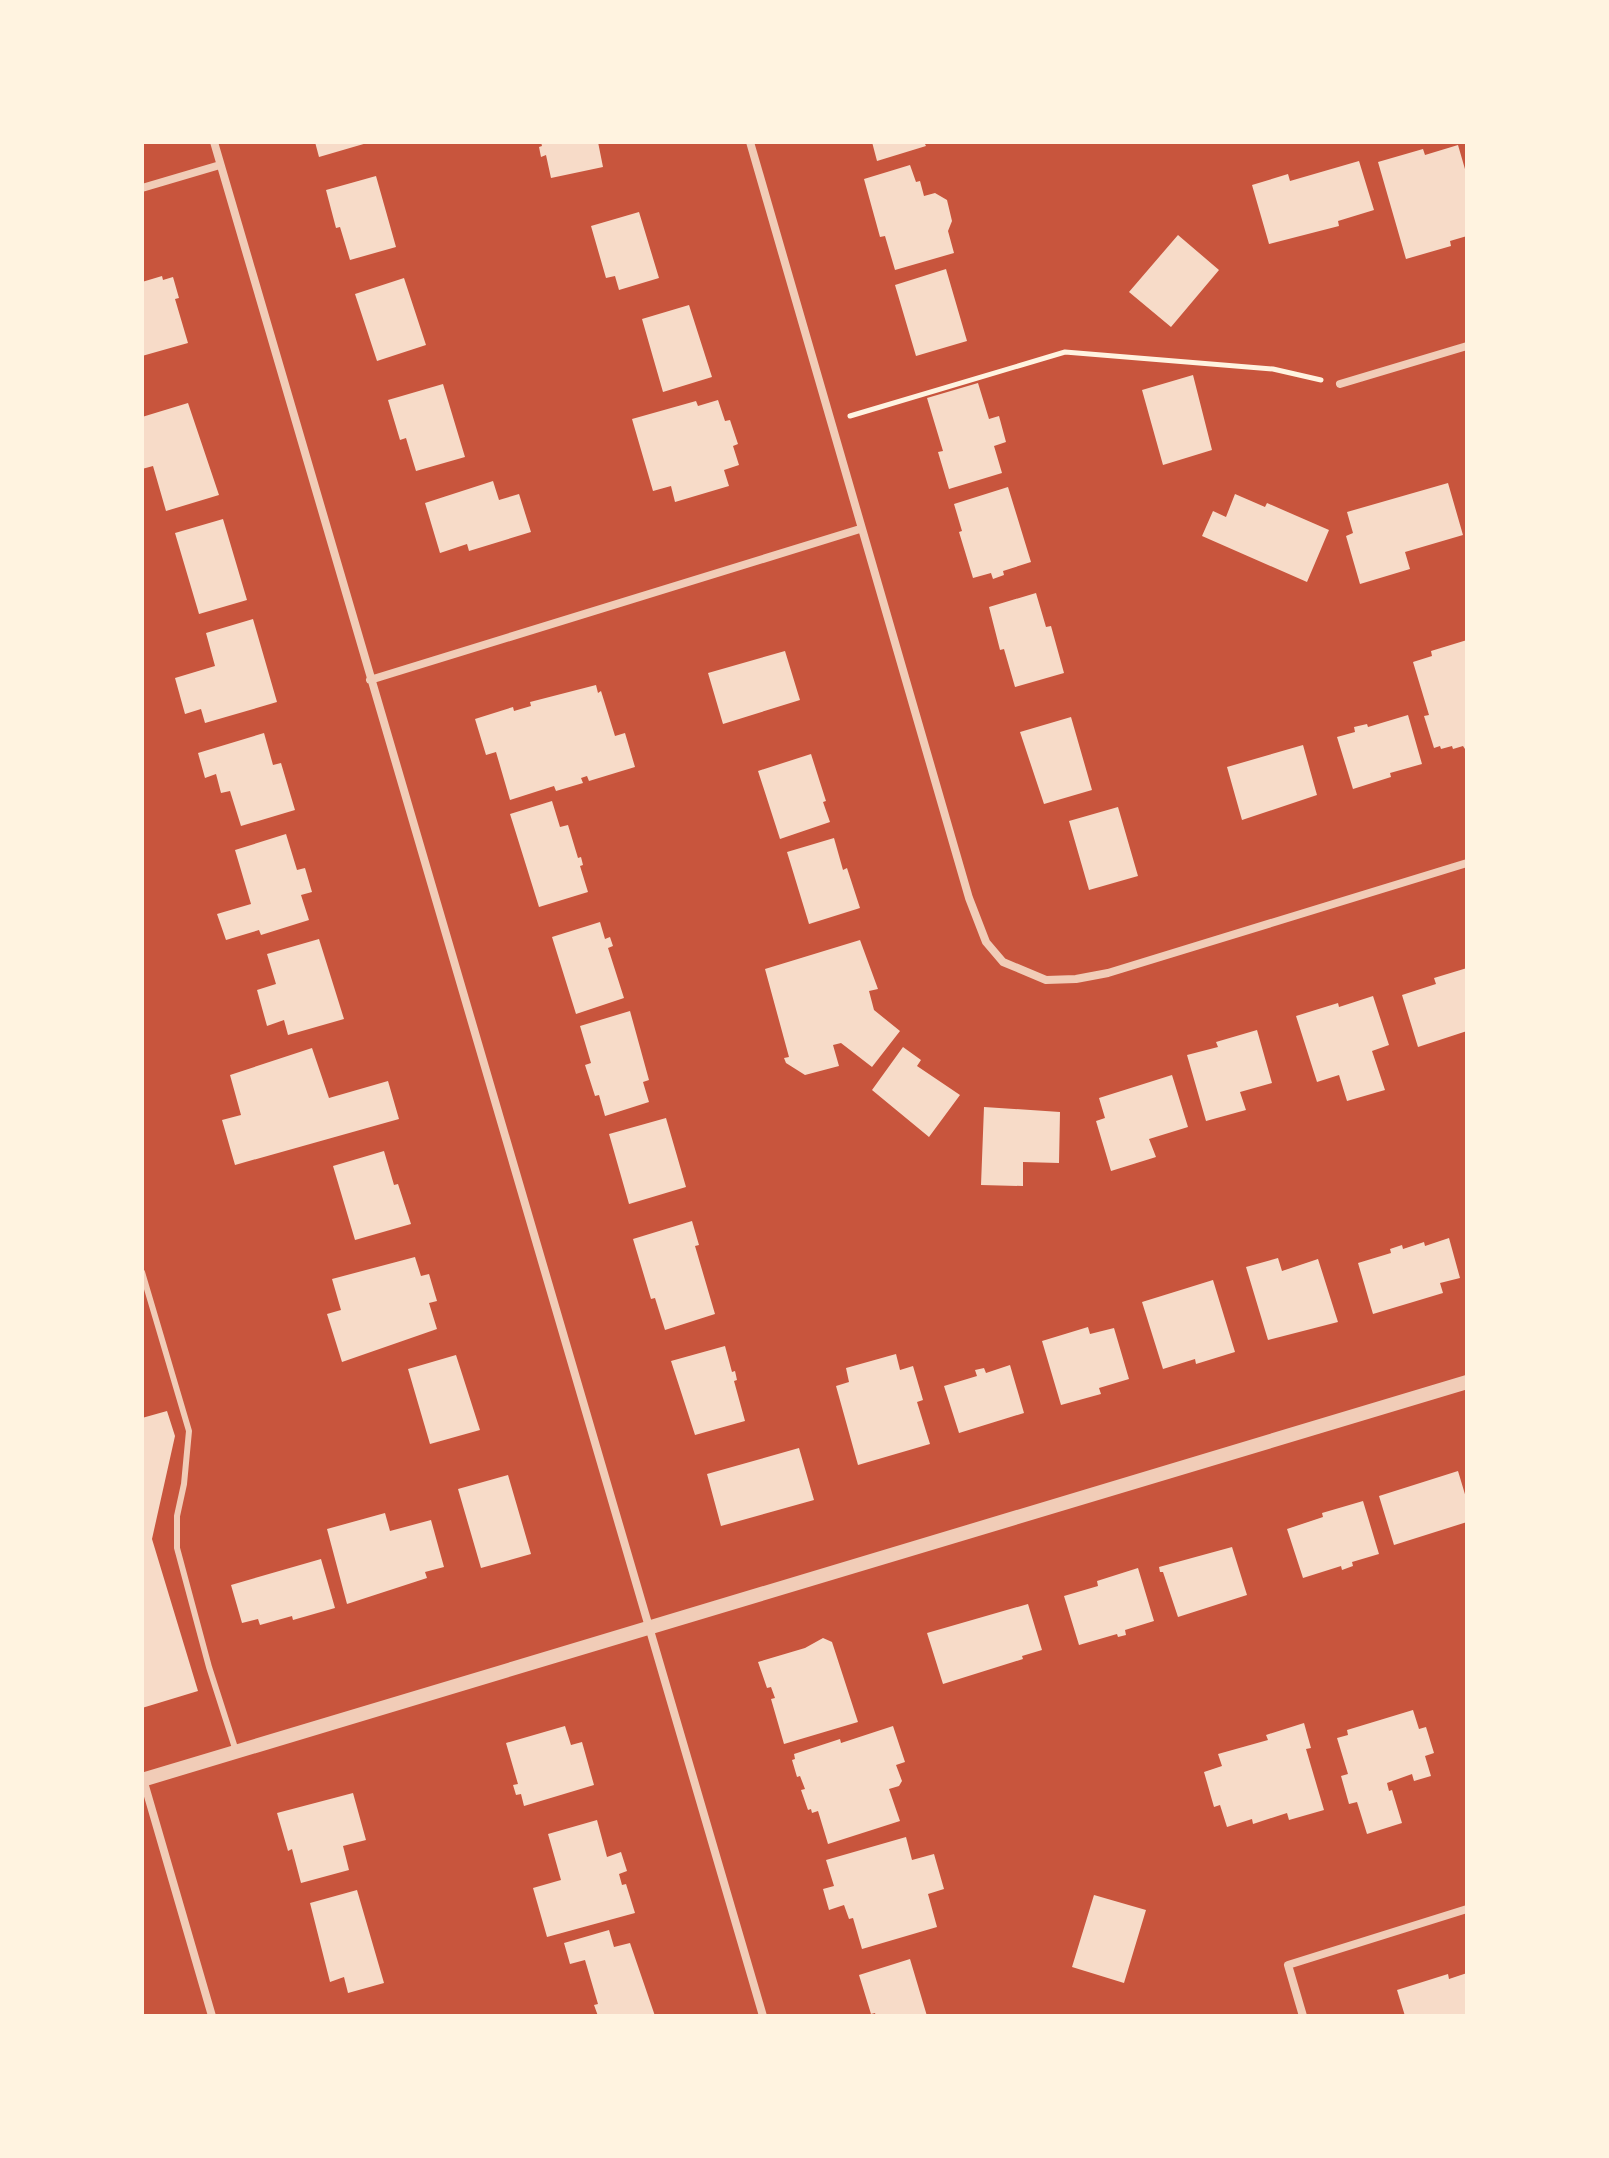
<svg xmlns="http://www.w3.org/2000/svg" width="1609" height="2158" font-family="Figtree,sans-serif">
<rect width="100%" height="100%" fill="#c8553d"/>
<path fill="#f7dbc8" d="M315,142h52v1l-48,14z
M541,142h57l5,25 -52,11 -5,-23 -5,2 -2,-10 3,-1z
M872,142h52l2,4 -49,15z
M1458,145l9,31v60l-17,5 1,5 -45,13 -28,-97 45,-13 2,6z
M1359,161l15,49 -36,11 1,5 -70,18 -17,-59 36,-11 2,7z
M910,165l6,17 4,-1 4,15 11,-3 12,7 5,21 -4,10 6,22 -59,17 -10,-34 -5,1 -16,-58z
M376,176l20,71 -46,13 -10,-33 -4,1 -10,-38z
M639,212l20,66 -40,12 -4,-14 -9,2 -15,-52z
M1178,235l41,35 -48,57 -42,-35z
M946,269l21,72 -51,15 -21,-71z
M162,276l1,4 10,-3 6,21 -4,1 13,44 -46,13v-74z
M404,278l22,67 -49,16 -22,-67z
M689,305l23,72 -49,15 -21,-73z
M1193,375l19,75 -49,15 -21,-75z
M978,383l11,36 10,-3 7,26 -12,4 8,27 -53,16 -11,-37 5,-1 -16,-53z
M443,384l22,73 -49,14 -10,-33 -6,2 -12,-40z
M718,400l7,21 5,-1 8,24 -5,2 6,19 -15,5 5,16 -54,16 -4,-16 -18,5 -21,-72 64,-18 2,5z
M188,403l31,92 -53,16 -13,-45 -11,3v-52z
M493,481l6,19 20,-6 12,38 -62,19 -2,-7 -27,9 -15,-50z
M1448,483l15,52 -58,17 5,17 -50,15 -14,-48 7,-3 -6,-21z
M1008,487l23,75 -28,9 1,4 -11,4 -2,-6 -18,5 -14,-46 3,-1 -8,-27z
M1235,494l30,13 2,-4 62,27 -22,52 -105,-46 11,-25 13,6z
M223,519l24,81 -48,14 -24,-81z
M1036,593l10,34 5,-1 13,47 -49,14 -11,-38 -4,1 -11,-43z
M253,619l24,83 -72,21 -4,-14 -16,5 -10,-36 40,-12 -9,-33z
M1467,640v108l-2,1 -2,-3 -10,3 -1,-3 -11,3 -1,-3 -6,2 -10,-32 5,-1 -16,-53 19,-6 -1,-5z
M785,651l15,49 -77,24 -15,-51z
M596,685l2,8 3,-2 14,45 10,-3 10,34 -46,14 -2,-5 -6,2 2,5 -27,8 -2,-5 -44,14 -14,-48 -10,3 -11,-36 38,-12 1,4 17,-5 -1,-4z
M1408,715l14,49 -32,9 1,4 -38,12 -16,-52 18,-5 -1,-5 13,-3 1,3z
M1071,717l21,73 -48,14 -24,-72z
M264,733l9,32 8,-2 14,47 -54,16 -11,-35 -9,2 -5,-19 -11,4 -7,-25z
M1303,745l14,50 -75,25 -15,-53z
M811,754l15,47 -3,1 7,20 -50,17 -22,-68z
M552,801l8,26 8,-2 10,33 3,-1 2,8 -3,1 8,26 -49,15 -29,-93z
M1118,807l20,69 -49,14 -20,-69z
M286,834l11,36 8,-2 7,24 -11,3 8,25 -48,15 -2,-5 -33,10 -9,-26 34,-10 -16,-54z
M834,838l9,32 4,-2 13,40 -51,16 -22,-72z
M600,922l5,17 5,-2 3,9 -5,2 16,50 -48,16 -24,-77z
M319,939l25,80 -56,16 -4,-15 -17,6 -10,-36 19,-6 -9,-30z
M860,940l18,49 -9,2 5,19 26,21 -28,36 -31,-24 -8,2 6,21 -34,9 -19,-12 -2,-5 5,-1 -24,-88z
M1467,968v63l-49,16 -16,-52 34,-11 -2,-6z
M1373,996l16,49 -17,6 13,39 -38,11 -8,-26 -22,7 -21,-66 42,-13 1,4z
M630,1011l19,69 -6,2 6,20 -44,14 -6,-21 -4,1 -10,-31 6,-2 -11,-37z
M1257,1030l15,53 -32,9 6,18 -40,11 -19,-66 31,-8 -2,-5z
M903,1047l18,13 -4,6 43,29 -31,42 -57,-47z
M312,1048l17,50 59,-17 11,38 -164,46 -13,-45 19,-5 -11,-40z
M1172,1075l16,52 -39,12 7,18 -45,14 -15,-50 9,-3 -6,-20z
M984,1107l76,5 -1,51 -36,-1v24l-42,-1z
M666,1118l20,69 -57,17 -20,-70z
M384,1151l10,34 4,-1 13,40 -56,16 -22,-74z
M692,1221l7,24 -4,1 20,68 -50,16 -10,-32 -4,1 -18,-60z
M1449,1238l11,40 -20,5 3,10 -70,21 -15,-51 33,-10 -1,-4 12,-4 1,4 21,-7 1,4z
M415,1257l6,19 8,-2 8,27 -8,2 8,26 -95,33 -15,-48 14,-4 -9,-31z
M1278,1258l4,13 36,-12 20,63 -70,18 -22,-73z
M1213,1280l22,72 -39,12 -1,-5 -32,10 -21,-67z
M1088,1327l2,7 24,-6 15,51 -30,9 2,6 -40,11 -19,-64z
M725,1346l7,26 3,-1 2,9 -3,1 11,40 -50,14 -24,-74z
M896,1354l4,16 13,-4 10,34 -6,2 13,42 -72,21 -22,-79 13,-4 -3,-14z
M456,1355l24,75 -50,14 -22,-75z
M1010,1365l14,48 -65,20 -15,-47 33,-10 -2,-6 9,-2 2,5z
M167,1411l8,25 -23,103 46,152 -56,17v-290z
M799,1448l15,52 -93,26 -14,-52z
M1458,1471l9,30v21l-73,23 -15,-49z
M508,1475l23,79 -50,14 -23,-79z
M1363,1501l16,53 -27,8 1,4 -11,4 -1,-4 -38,12 -16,-49 36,-12 -1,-4z
M385,1513l5,18 41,-11 13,47 -19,5 2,6 -80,26 -20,-75z
M1232,1547l15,48 -69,22 -15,-45h-3l-1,-5z
M321,1559l14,49 -42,12 -1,-4 -32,9 -2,-6 -16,4 -11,-38z
M1138,1568l16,53 -29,9 1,5 -8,2 -1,-3 -38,11 -15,-49 34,-10 -1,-5z
M1028,1604l14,46 -20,6 1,3 -80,25 -16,-51z
M823,1638l9,4 26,80 -74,22 -13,-45 4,-1 -4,-11 -4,1 -9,-26 47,-14z
M1413,1710l6,19 7,-2 8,26 -9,3 6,20 -17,5 -2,-7 -25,9 2,8 3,-1 10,33 -35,11 -10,-32 -8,2 -8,-28 7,-2 -11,-36 11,-3 -1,-5z
M1304,1723l7,25 -5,1 18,61 -35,10 -2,-7 -34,11 -1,-5 -25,8 -7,-22 -6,2 -10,-35 18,-6 -4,-12 50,-14 -2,-5z
M565,1726l6,19 11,-3 12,43 -70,21 -3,-12 -5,1 -3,-10 5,-1 -12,-41z
M893,1726l12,36 -9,3 6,16 -3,5 -10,3 11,32 -72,23 -10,-33 -6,2 -1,-4 -3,1 -7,-20 4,-1 -5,-13 -3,1 -5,-17 3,-1 -1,-5 46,-15 1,4z
M353,1793l13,47 -23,6 6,24 -48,13 -9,-34 -4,2 -11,-38z
M597,1820l10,37 14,-5 6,19 -8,3 3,11 4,-1 9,29 -88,24 -14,-49 28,-8 -13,-46z
M906,1837l6,23 22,-6 10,35 -16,5 9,33 -75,22 -9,-31 -4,1 -5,-14 -15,5 -6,-21 11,-3 -8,-26z
M357,1890l27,93 -36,10 -4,-16 -14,5 -20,-79z
M1094,1895l52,15 -22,73 -52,-16z
M609,1930l5,17 16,-4 25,73h-57l-4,-11 4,-1 -13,-44 -15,4 -6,-21z
M910,1959l17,57h-51l-1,-3 -4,1 -12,-39z
M1467,1973v43h-62l-8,-26 51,-16 1,5z"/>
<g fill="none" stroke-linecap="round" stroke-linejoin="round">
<path stroke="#fff3e0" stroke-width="5" d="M850,416l215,-64 208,17 48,11"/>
<path stroke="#f1ccb7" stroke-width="6" d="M142,1272l47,159 -5,53 -7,32v32l32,119 27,84"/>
<path stroke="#f1ccb7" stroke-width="8" d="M214,142l549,1874
M750,142l219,756 17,44 17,20 43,18 30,-1 32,-6 359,-110
M142,188l78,-23
M1340,384l127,-38
M370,680l490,-151
M143,1779l69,237
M1303,2016l-15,-51 179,-56"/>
<path stroke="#f1ccb7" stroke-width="14" d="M142,1780l1325,-398"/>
</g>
<rect width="1609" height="2158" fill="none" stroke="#fff3e0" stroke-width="288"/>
</svg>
